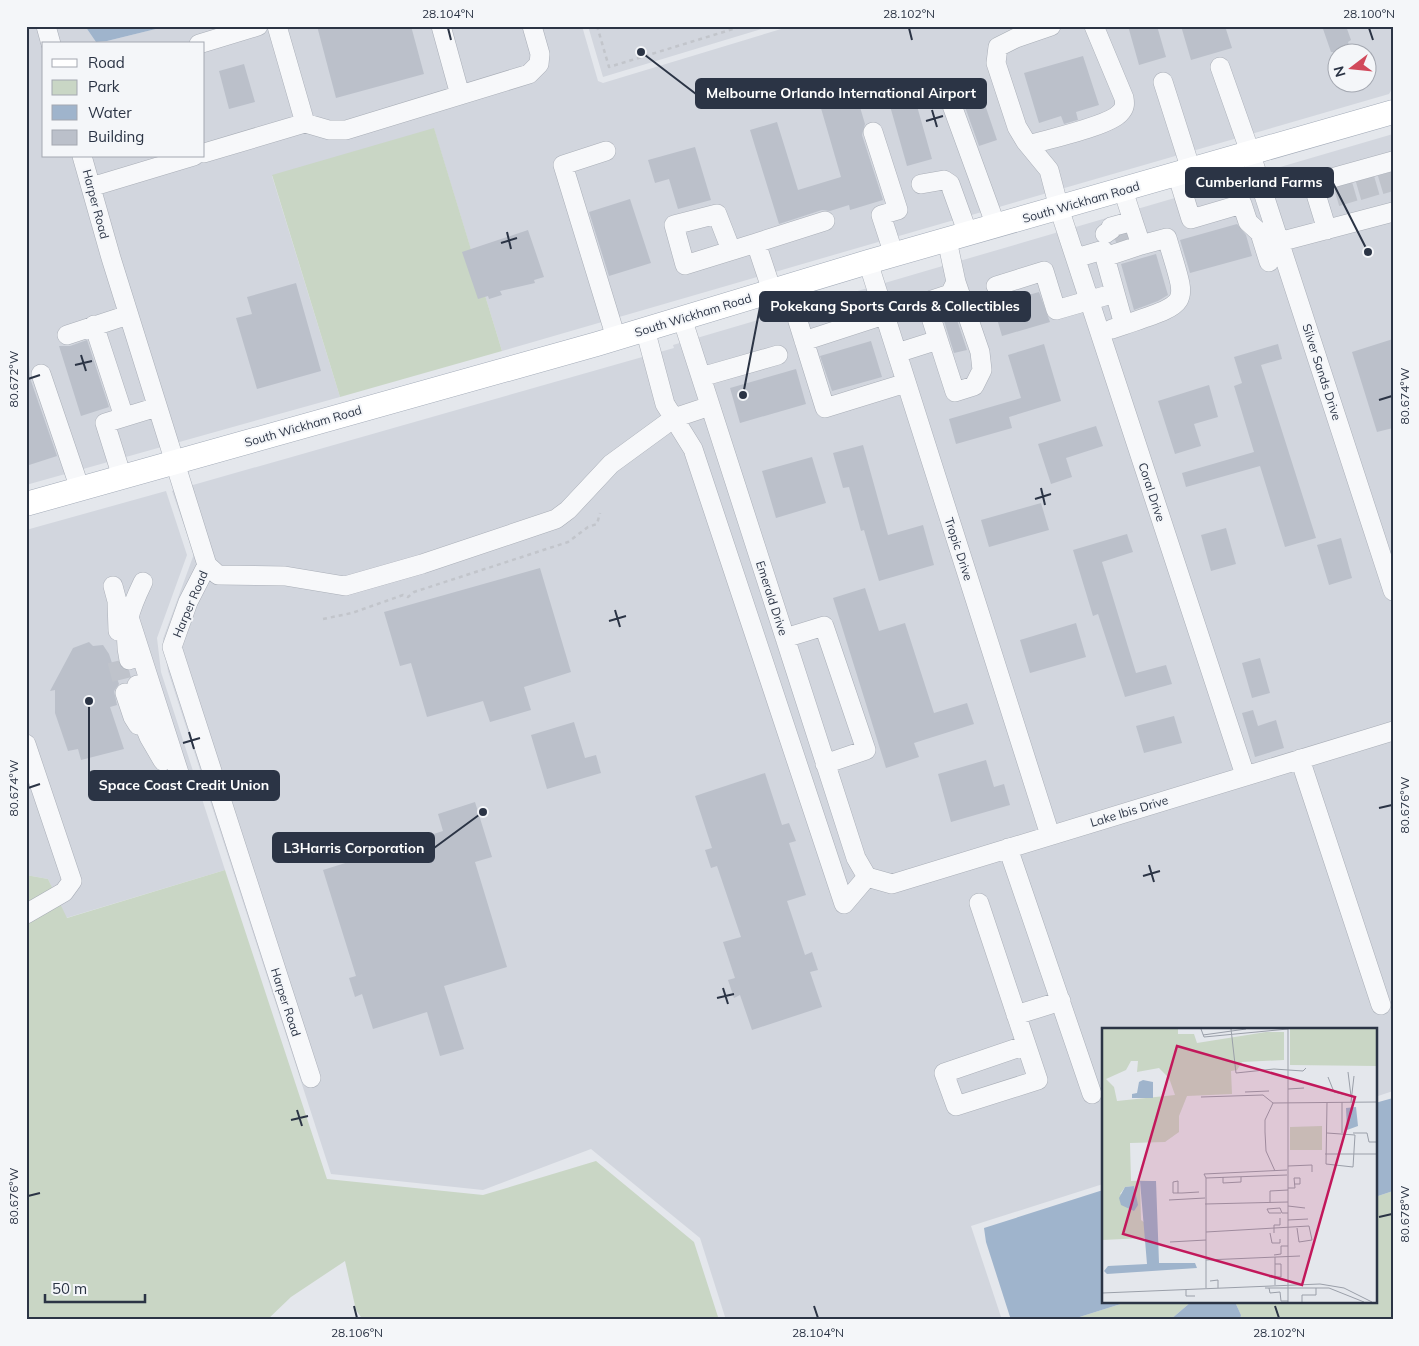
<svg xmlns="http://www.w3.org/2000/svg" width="1419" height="1346" font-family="Mulish,sans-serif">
<rect width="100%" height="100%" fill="#e4e7ec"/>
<path fill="#d2d6de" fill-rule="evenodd" d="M26,26h59l11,16 11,-1 61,-15h414l16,55 5,2 188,-57h602v61l-4,7 -887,257 -68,-222 -162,47 68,221 -314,88zM44,44h160v112h-160zM1336,52h30v30h-30z
M588,26h183l-168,51z
M1393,134v957l-18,6v-67h-272v154l-132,42 31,94h-276l-26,-82 -109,-89 -108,41 -152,-16 -163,-503 -5,-32 31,-85 -22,-63 502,-143 -1,-3z
M166,491l21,64 -30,83 4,34 64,198 -159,48 -18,-39 -22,-4v-345z"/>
<path fill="#c9d6c5" d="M434,128l68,223 -162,46 -68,-222z
M225,870l102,309 156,16 113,-34 98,81 25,78h-356l-7,-10 -11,-49 -54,36 -24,23h-241v-445l22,4 19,39z
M1393,1191v129h-153l1,-5 -6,-13h140v-105z
M1127,1302h64l-21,18h-100z"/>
<path fill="#9fb4cc" d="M85,26h83l-61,15 -11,1z
M1393,1098v93l-18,6v-94z
M1103,1190v112h24l-57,18h-59l-25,-78 -2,-14z
M1191,1302h44l6,13 -1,5h-70z"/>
<path fill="#bbc0ca" d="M317,26h94l13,48 -88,24z
M1128,26h29l9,31 -27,8z
M1181,26h44l7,22 -41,12z
M1322,26h24l5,14 -3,2 3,10h-20z
M1083,56l16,49 -23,7 2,8 -4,1 -10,3 -3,-8 -22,7 -15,-50z
M244,64l11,38 -26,7 -10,-38z
M854,87l11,37 -3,11 21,65 -33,10 -1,-5 -19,6 -8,-1 -43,14 -29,-94 27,-8 21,68 43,-13 -23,-79z
M979,87l18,53 -18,6 -19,-53z
M915,99l17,60 -25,7 -17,-60z
M695,147l16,53 -33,9 -9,-30 -14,4 -7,-23z
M630,199l21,64 -42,13 -20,-64z
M1237,224l9,11 6,21 -62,17 -10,-33z
M528,230l16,47 -10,3 1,3 -35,8 2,4 -13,4 -1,-3 -10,3 -16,-47z
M1156,254l12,41 -10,6 -24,9 -13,-46z
M296,283l25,88 -64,18 -21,-71 16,-4 -5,-17z
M1039,292l11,30 -48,14 -9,-31z
M953,308l14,42 -13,3 -13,-42z
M1393,339v89l-16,4 -25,-80z
M87,340l22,67 -28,9 -22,-70h11z
M871,341l11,36 -50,14 -12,-35z
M1044,344l17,57 -52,16 3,11 -56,16 -7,-25 72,-21 -13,-43z
M1278,344l4,15 -21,6 55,173 -31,9 -25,-81 -74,21 -4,-14 72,-21 -20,-66 8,-3 -8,-26z
M29,365l1,13 27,78 -31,10v-100z
M796,369l10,35 -66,19 -10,-35z
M1209,385l9,32 -24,7 7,22 -26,8 -17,-53z
M1096,426l7,20 -37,12 6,19 -21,7 -13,-40z
M863,445l25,90 35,-10 11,40 -55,16 -15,-51 -3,1 -12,-44 -6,1 -10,-35z
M812,457l14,46 -50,15 -14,-47z
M1041,503l8,27 -60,17 -8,-27z
M1226,528l10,36 -25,7 -10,-36z
M1127,534l6,18 -31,10 34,111 30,-8 6,19 -47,13 -27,-83 -5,2 -20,-66z
M1341,538l11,40 -23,7 -12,-40z
M540,568l31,104 -47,15 7,23 -41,12 -7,-21 -56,16 -16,-54 -11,3 -16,-54z
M865,588l14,43 26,-8 29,90 33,-10 7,21 -60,19 5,14 -33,11 -53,-170z
M1076,623l10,34 -56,16 -10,-33z
M89,642l4,4 10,-1 6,9 10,30 -5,7 3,14 -7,2 14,42 -43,11 -3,-11 -10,2 -13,-38v-23l-5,1 23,-43z
M1260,658l10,35 -18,5 -10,-35z
M1253,710l5,16 18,-6 8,28 -29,9 -13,-44z
M1174,716l8,27 -38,10 -8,-27z
M574,722l11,36 11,-3 5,18 -54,16 -16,-54z
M986,760l8,27 10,-3 6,21 -59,17 -13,-48z
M765,773l17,52 7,-2 7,18 -7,2 17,52 -19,6 18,54 7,-3 6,18 -8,2 12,35 -70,23 -12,-35 -6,3 -6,-18 7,-2 -12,-36 18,-5 -24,-71 -6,2 -6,-18 7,-2 -17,-52z
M475,802l17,55 -17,5 32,105 -63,19 20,63 -24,7 -13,-44 -54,17 -11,-35 -7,3 -6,-19 7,-2 -33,-106 51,-16 -2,-7 19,-6 1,6 51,-16 -5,-17z"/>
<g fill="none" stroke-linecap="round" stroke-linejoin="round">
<path stroke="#bfc3cb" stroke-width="19" stroke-dasharray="19 9" stroke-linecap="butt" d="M1387,173l6,20
M1365,179l7,24
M1343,185l7,24
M1122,229l4,14
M117,661l8,32"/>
<defs>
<path id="minor" d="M46,26l5,18
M277,26l28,97
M441,26l19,69
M1051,26l-35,12 -18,9 -2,16 21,64 9,15 23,28 10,38 186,567
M199,44l59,-18
M1220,67l30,85 143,439
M1163,82l28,88
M946,89l50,137
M873,132l25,78 -17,5 13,40
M1029,145c19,-6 80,-19 91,-32 5,-5 5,-9 4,-15l-30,-72
M606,151l-43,14 53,173
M204,153l101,-30 24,7h17l183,-56 10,-10 1,-10 -8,-28
M82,156l29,102 96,307 -19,37 -16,45 139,431
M1177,174l14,45 51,-15 6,18 12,11 9,29
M921,184l23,-4 6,4 18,50
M91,187l103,-31
M1123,190l10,31
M1327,230l-12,-39 1,-6 5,-4 72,-20
M1105,234l7,-5 -1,-2 22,-6 8,24 -36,12
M947,240l9,42 -6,12 -24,8 29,90 19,-6 8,-16 -2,-18 -24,-70
M1279,242l114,-30
M756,243l69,-22
M731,250l-14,-36 -43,11 11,40 71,-22 16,48
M1076,258l27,-8 21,75 -12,4
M868,262l182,573
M787,286l38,122 81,-25
M996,286l48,-15 12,39 59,-17
M682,318l174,540 11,19
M94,325l30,92
M1124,325c70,-24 63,-18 43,-87l-26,7
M645,329l20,75 28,45 151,455 23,-27
M67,335l61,-20
M804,341l80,-26
M897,353l41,-13
M41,374l39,115
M701,377l77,-22
M122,477l-17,-54 52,-16
M207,565l11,10 67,1 60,10 77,-22 134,-45 12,-9 43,-46 63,-46 36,-12
M113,586l4,15 1,30
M128,614l53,165
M785,638l39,-12 42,124 -41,14
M129,660c-7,-31 1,-51 14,-78
M137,685l11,35
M125,693l8,24 5,8
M138,710l11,27 14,24
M26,744l46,137 -8,11 -38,22
M1300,759l81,246
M1008,848l84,246
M867,877l25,7 501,-153
M979,903l59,177 -82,26 -12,-33 82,-28
M1016,1015l45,-14"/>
<path id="major" d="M26,504l571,-160 271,-82 525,-150"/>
</defs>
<use href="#minor" stroke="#a9aeb7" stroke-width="20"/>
<use href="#major" stroke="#a3abb8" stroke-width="25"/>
<path stroke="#c2c5cb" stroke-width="2.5" stroke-dasharray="4 4" stroke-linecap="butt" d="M597,26l12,41 134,-41
M323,619l29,-6 51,-18 5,2 6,-5 154,-50 20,-15 9,-3 3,-11"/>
<use href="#minor" stroke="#f7f8fa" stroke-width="19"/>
<use href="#major" stroke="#fff" stroke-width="24"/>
</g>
<path fill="none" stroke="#2b3445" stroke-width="2" d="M448,28l3,12M909,28l3,12M1369,28l4,12M932,110l5,17M926,121l17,-5M507,232l4,17M501,243l16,-5M81,355l5,16M75,365l17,-4M28,379l12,-4M1379,400l13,-4M1041,488l4,17M1035,499l16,-5M615,610l5,17M609,621l17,-5M189,732l5,17M183,743l17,-5M28,788l12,-4M1379,808l13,-3M1149,865l5,17M1143,876l17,-5M723,988l5,16M717,998l17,-4M297,1110l5,16M291,1120l17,-4M28,1196l12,-3M1379,1217l13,-3M354,1306l3,12M814,1306l4,12M1275,1306l4,12"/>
<g text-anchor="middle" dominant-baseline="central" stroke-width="4" stroke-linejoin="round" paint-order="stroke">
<g font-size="12" fill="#2b3445" stroke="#f4f6f9">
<text transform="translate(1081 202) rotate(-16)">South Wickham Road</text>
<text transform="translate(96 204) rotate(75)">Harper Road</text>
<text transform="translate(693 315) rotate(-17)">South Wickham Road</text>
<text transform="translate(1322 372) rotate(72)">Silver Sands Drive</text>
<text transform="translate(303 426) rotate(-16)">South Wickham Road</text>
<text transform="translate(1152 492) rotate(72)">Coral Drive</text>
<text transform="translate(959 549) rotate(72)">Tropic Drive</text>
<text transform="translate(772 598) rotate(72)">Emerald Drive</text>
<text transform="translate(190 604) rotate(-67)">Harper Road</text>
<text transform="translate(1129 811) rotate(-17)">Lake Ibis Drive</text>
<text transform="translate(286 1002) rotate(72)">Harper Road</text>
</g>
</g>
<g transform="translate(1102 1028)">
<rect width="275" height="275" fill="#e4e7ec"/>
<path d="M0,1h76v5h16l3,9 69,-11h18v28l-42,2 -5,8 -6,1 1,23 -45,2 -8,20v16l-14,10 -35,1 1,38 21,-1 -12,1 1,39 4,3v15l-43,2zM29,33h7l-1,11 22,-4 10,10 6,17 -58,6 -3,-14 -8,-8 20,-9zM32,158l2,15 -16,-7 5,-7zM188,1h87v37l-87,-1zM220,98v24h-32v-23z" fill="#c9d6c5" fill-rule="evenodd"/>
<path d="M41,52l10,2v16h-21v-4l5,-1 2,-11zM254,79l2,19 -11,4 -1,-22zM38,153h16l3,82h36l2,5 -90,6 -3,-3 4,-5 39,-2zM32,158l4,19 -4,6 -13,-6 -2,-7 6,-11z" fill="#9fb4cc"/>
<path fill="none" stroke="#9a9fa9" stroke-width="1" d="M99,1l3,8 84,-8M129,1l5,44 38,-4 29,2 3,-3M186,1v273M101,7l43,-6M226,49l6,15 17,4 -3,-24M186,61l16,-1M143,64l24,-1M99,69l62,-2 10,8 104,-1M225,74l-1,62 27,3 2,-32 -28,-2M240,74v31M249,74l3,-26M171,75l-8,17v12l1,19 9,20M251,105h14l2,9h8M223,126h52M186,138l24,-1v7M121,149v6l18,-1v-5M104,150l81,-3M186,160h7l-1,-10h6v6h-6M76,165v-12l-5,1v11h9l17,-1M67,172l36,-2M168,174v-11l18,-1M103,176l83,-2M186,178l17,2M165,181l13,-1 2,5h6M165,181l2,4h12M186,192l20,-1M104,204l103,-6 3,14 -13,2 -2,-14M168,205l2,10h8v-4M172,205v-8h6v-7M68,214l36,-2M172,227l7,-1v-8h7M104,232l94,-4M167,249h12v-13h-6M108,253l8,-1v8M173,257v-28M104,260v-110l-2,-4 83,-4M163,260h64l35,14M167,260l1,5 10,-1 1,9h7M84,262v6h9M0,265l218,-9 24,4 28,14M200,274v-7h14v-7"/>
<path fill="#c2185b" fill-opacity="0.15" stroke="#c2185b" stroke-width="2.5" d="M75,18l178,51 -53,188 -179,-51z"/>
<rect width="275" height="275" fill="none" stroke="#2b3445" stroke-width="2.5"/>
</g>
<path fill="none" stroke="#2b3445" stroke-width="2" d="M641 52L696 94M1368 252L1333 183M743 395L760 307M89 701L89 785M483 812L434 848"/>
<g fill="#2b3445" stroke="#f4f6f9" stroke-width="2">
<circle cx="641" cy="52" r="5"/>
<circle cx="1368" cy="252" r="5"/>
<circle cx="743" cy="395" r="5"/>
<circle cx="89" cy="701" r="5"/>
<circle cx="483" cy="812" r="5"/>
</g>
<g fill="#2b3445" stroke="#2b3445" stroke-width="2">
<rect x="696" y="79" width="290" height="29" rx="5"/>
<rect x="1186" y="168" width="147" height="29" rx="5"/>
<rect x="760" y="292" width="270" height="29" rx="5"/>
<rect x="89" y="771" width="190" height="29" rx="5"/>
<rect x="273" y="833" width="161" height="29" rx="5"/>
</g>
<g font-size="14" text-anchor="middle" font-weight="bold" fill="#fff">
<text x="841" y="98">Melbourne Orlando International Airport</text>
<text x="1259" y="187">Cumberland Farms</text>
<text x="895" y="311">Pokekang Sports Cards &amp; Collectibles</text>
<text x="184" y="790">Space Coast Credit Union</text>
<text x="354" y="853">L3Harris Corporation</text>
</g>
<rect width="1419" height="1346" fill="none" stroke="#f4f6f9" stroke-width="55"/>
<rect x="42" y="42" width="162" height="115" fill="#f4f6f9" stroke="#a4a8b1"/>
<rect x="52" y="59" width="25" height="8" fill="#ffffff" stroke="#a4a8b1"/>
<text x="88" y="68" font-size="15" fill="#2b3445">Road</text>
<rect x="52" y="80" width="25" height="15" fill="#c9d6c5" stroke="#a4a8b1"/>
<text x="88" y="92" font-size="15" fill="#2b3445">Park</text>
<rect x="52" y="105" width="25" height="15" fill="#9fb4cc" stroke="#a4a8b1"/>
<text x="88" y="118" font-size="15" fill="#2b3445">Water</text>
<rect x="52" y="130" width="25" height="15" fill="#bbc0ca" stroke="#a4a8b1"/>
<text x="88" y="142" font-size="15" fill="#2b3445">Building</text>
<g transform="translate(1352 68) rotate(254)"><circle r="24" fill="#f4f6f9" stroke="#a4a8b1"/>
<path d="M0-4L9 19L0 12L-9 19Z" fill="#d1495b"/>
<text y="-8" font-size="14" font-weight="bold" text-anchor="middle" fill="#2b3445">N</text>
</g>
<path d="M45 1294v8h100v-8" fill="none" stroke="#2b3445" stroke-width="2.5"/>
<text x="52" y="1294" font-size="15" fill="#2b3445" stroke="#f4f6f9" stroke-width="4" paint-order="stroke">50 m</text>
<rect x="28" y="28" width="1364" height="1290" fill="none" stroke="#2b3445" stroke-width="2"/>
<g font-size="12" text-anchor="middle" fill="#2b3445">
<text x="448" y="18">28.104°N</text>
<text x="909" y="18">28.102°N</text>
<text x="1369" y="18">28.100°N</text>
<text transform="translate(14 379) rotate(-90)" y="4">80.672°W</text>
<text transform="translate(1405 396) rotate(-90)" y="4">80.674°W</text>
<text transform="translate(14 788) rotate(-90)" y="4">80.674°W</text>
<text transform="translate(1405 805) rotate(-90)" y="4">80.676°W</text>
<text transform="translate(14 1196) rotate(-90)" y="4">80.676°W</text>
<text transform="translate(1405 1214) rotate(-90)" y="4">80.678°W</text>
<text x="357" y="1337">28.106°N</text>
<text x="818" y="1337">28.104°N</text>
<text x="1279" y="1337">28.102°N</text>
</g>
</svg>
